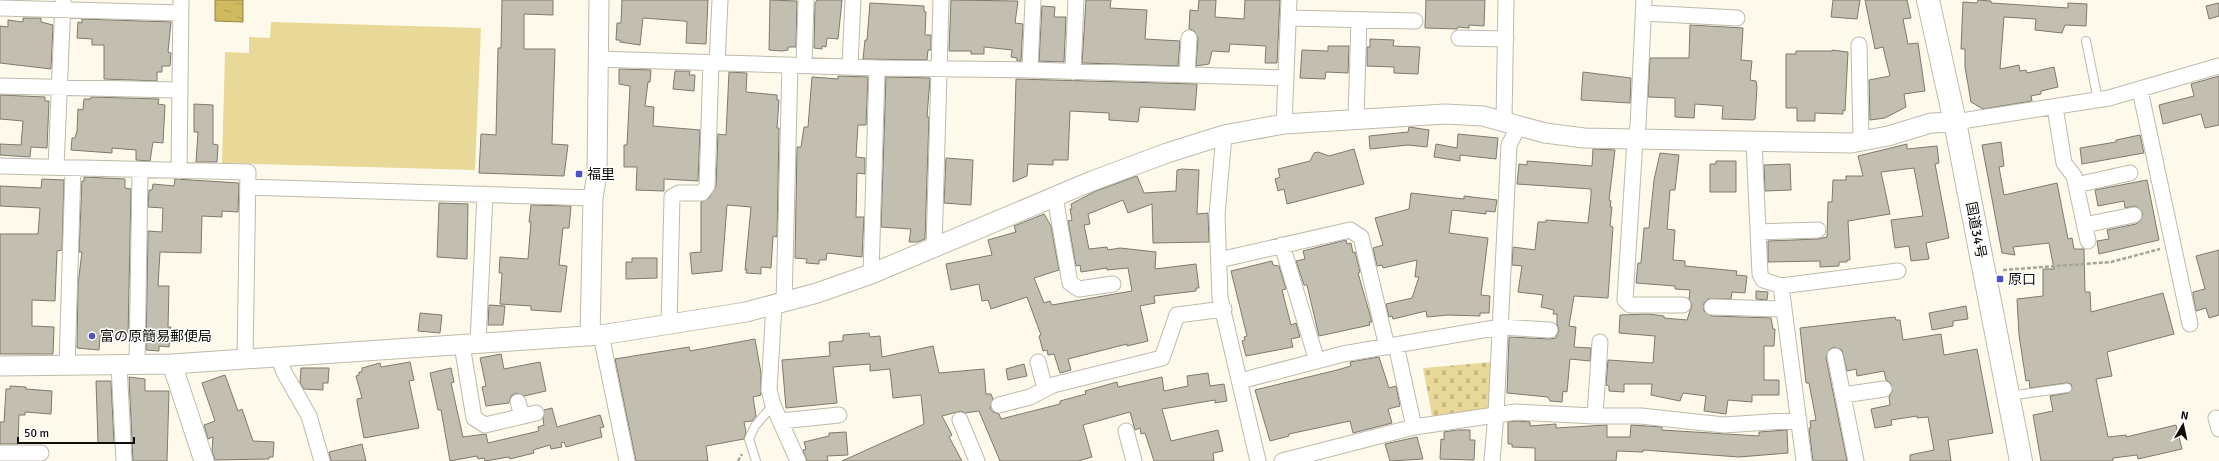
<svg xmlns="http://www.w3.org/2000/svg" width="2219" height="461" font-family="Signika,'Noto Sans JP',sans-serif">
<defs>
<pattern id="cemetery-stones" width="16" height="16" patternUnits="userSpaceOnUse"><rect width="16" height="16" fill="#e9d999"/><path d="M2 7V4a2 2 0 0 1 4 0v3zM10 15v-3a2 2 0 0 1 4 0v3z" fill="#c7b982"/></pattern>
<pattern id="water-ripples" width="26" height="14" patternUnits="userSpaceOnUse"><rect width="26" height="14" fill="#d0b95f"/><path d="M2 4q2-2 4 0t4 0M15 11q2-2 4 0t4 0" fill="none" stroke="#b19e51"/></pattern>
</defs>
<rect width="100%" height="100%" fill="#fefaeb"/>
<path fill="url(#cemetery-stones)" d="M1493,362l-4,50 -56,9 -10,-53z"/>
<path fill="#e9d999" d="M271,22l210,6 -6,142 -253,-7 3,-111 24,1v-16l21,1z"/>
<path fill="url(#water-ripples)" stroke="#968545" d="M215,0h28v22l-28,-1z"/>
<path fill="#c3bfb0" stroke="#7d796c" d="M502,0h51v15l-29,-1v35h31l-3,95 16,1 -4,31 -85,-3 2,-39 15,1 2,-87h3z
M622,0h86l-2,44 -20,-1 1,-21 -3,-1 -41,-3 -3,27 -20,-3v-2h-4l1,-17h4z
M770,0l27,1 -1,46h-8v3l-6,1 -13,-1z
M817,0h25l-4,39 -11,-1 -1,9 -4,-1v3l-8,-1 1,-45z
M951,0l67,1 -3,22 8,1 -2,37h-4v-3l-6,-1 1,-7 -28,-3v7h-13v-3h-22z
M1086,0h25l-1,8 37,2 -2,29 35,2 -2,25 -96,-3z
M1199,0h17l-1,17 29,2 1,-19h35l-3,63h-12l1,-17 -36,-2 -1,8 -17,-1 -3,13 -13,2 2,-28 -4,-7 -5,-2 1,-19 8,1z
M1426,0h59l-1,26 -15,-1v3l-11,-1 -1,2 -32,-1z
M1833,0h27l-3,19 -26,-2z
M1865,0h42l4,18 -8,1 5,25 10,-1 7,48 -21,3 2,13 -21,11 -15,2 -1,-40 21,-4 -7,-29 -8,2z
M1978,0l13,1v2l77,5v-5l19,1 -1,22 -21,-1 -3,8 -27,-3 1,-11 -32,-2 -4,52 19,-4 1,6 6,-1 1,3 27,-6 4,20 -17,4v3l-10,2 1,5 -49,8 -12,-7 -6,-35v-18h-4l2,-47 14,1z
M870,3l54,3v5l2,1 -1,23h6v15h-3l-1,10 -64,-1 2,-19h2z
M2219,3v13l-10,3 -3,-13z
M1042,6l13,1 -1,10h12l-2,45 -25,-1z
M23,18h18v4l12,3 -2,44 -51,-6v-37l8,1v-7l15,2z
M82,19l89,3 -3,30 3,1 -1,13h-8v6h-5v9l-53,-2v-34h-12v-6l-15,-1 1,-16 4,1z
M1690,25l53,3 -2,32 11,1 -2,19 6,1 1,6 -2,32 -2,1 -31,-1 1,-13 -28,-2 -1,14 -19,-1v-19l-27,-1 2,-39h39z
M1370,39l24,1 -1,6 27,1 -2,27 -24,-1v-6l-27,-1v-19h3z
M1328,46h21l-1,27 -22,-1 -1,7 -25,-1 2,-28 26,1z
M1832,50l16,2 -3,59 -2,-1v4l-28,-1v8h-18v-13h-11v-54h10v-3h36z
M619,69l32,1 -1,12h-2l-3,24 9,1 -1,19 47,4 -2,51 -34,-2v12l-28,-1 1,-23h-13v-22h3l3,-59 -11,-2z
M675,71h15l-1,4h6l-1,16 -21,-2z
M729,72l18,1 -1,19 31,3v5h2l-2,28h2l-2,109 -4,-1 -2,32 -10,-1v7l-15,-1 1,-4 -2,1 6,-63 -24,-2 -5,66 -30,3 -2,-21 11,-1v-50l8,-4 7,-12 2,-52 8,1z
M1583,72l48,6 -1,25 -49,-3z
M838,76l30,1 -2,48h-8l-2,32 9,1v16l-8,-1 -1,44h8l-2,40 -35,-4 -1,7h-7v4l-13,-1 1,-4 -12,-1 2,-111h4l3,-20h4l4,-50 26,2z
M2219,76v49l-14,3 -4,-14 -38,10 -4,-19 35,-9 -3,-12z
M886,77l44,1 -3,39h2l-4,122 -8,3h-8l2,-13 -30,-2z
M1016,79l181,5 -2,26 -55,-3 -2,15 -29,-2v-7l-39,-2 -2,49h-15v5l-25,-1 -1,12 -14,6z
M0,95l45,2v4h4l-2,47 -16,-1 -1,10 -30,-2v-11l21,1 2,-24 -23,-2z
M91,97l68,2 -1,5 7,1 -2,38 -10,-1 -3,19 -14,-1v-10l-24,-2v5l-41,-3 1,-12h3l2,-7 1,-22 5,1 1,-11h7z
M194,104l19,1v39l5,1 -1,17h-21l2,-30h-4z
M1409,127l20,3 -2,17 -19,-2 -38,4 -1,-13 39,-4z
M1458,134l40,4 -2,21 -36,-4v6l-26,-4 2,-13 21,4z
M2140,135l4,18 -62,11 -2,-16 36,-6v-2z
M2001,142l3,24 -5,1 5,28 53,-12 11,56 4,-1 2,11h10l1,43h5l1,20 72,-19 11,41 -67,18 5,24 -16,3 12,58 18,-2v2l50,-12 6,24 -44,10 -1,-4 -24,3v3h-72l-8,-46 20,-4 -3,-15 18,-3 4,-5 -1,-4 -4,-1 -37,5 -1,-8 -3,1 -7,-46 -2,-36 26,-3v-27h11l-5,-26 -36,4 2,8 -13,-2 -20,-108z
M1907,144v5l30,-3 2,17 -4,1 14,74 -23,5 3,16 -18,2 -2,-15 -14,2 -4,-28 32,-4 -9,-48 -33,4 9,42 -42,7 2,39h-3v2h-8v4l-19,1v-6l-52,1v-21l50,-2 9,-2 1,-35h4l1,-22h13v-4h17l-5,-20z
M1354,149l10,35 -77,20 -3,-15 -6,2 -3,-12 5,-2 -2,-8 32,-8 4,-8 4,-1 11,4z
M1593,149l22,1 -6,50 2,1 -1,6h2l-2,19 3,1 -5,71 -34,-2 -5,30 7,1 -2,20 17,1 -1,13 -20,-2 -3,33 -4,-1 -1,11 -12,-1 -2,-4 -41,-4 2,-56 41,2 6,-1 3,-8 -2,-6v-10h-4l1,-4 -13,-3 2,-12 -25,-3 4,-26 -10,-1 1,-18 22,3 3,-28h8v-2l42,3 3,-27v-7l-74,-5 2,-20 8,1v-4l65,5z
M1660,153l19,2 -4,35h-5l-3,39 8,1 -2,30 12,1v5l52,5 -1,4 11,1 -2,17 -13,-1 -1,7h-23l-4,4v8l8,5 59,2 2,11h2l-1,17h-10v34h15v15h-27v7l-24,-2 -2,14 -22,-3 2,-15 -23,-3 -3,8 -29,-6 1,-11h-28v8l-15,-1v-5l-3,-1 2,-25 45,3 2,-27 -36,-3 1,-18 28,-1 16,2v2l23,2 5,-15 -3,-6 1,-9 -15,-1v-3l-39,-3 2,-20h3l3,-35h5l5,-48z
M946,158l27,2 -2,45 -27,-2z
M1716,161h20v31h-26v-28h6z
M1790,164l1,26 -26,1 -1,-26z
M1182,169l17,1 -2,44 11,-1 1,29 -56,1 -1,-39 -24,9 -5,-13 -35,14 2,10 -6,1 5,24 18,-2 1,3 12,-2 36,4 -1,17 41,-5 3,24h-3v3l-42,5 1,7 -15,3 8,35 -21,5v-2l-59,15 3,11 -11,3 -6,-19 -6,1 -1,-5 -4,1 -4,-15 2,-1 -14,-38 -36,12 -3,-9 -6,1 -3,-17 -28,6 -5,-26 46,-9 -4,-15 28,-8 -2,-6 30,-12 7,12 8,44 -25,8 10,25 6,-2 2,4 80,-14 -4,-23 -21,2v-2l-26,4 -1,-7 -4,1 -8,-45 4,-1 -2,-11h2l-1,-5 25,-13 41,-15 7,17 32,-2 1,-21z
M84,177l41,2v9l6,1 -3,148 -28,-1 -1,14 -22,-2 1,-64 4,-32h-3l3,-71h2z
M42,179l22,1 -2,70 -5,1 -2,50 -23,-1v26l22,1 -1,27h-53v-120h38l2,-26 -40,-2v-20l41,2z
M175,179l64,4 -1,29 -16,-1v6l-20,-1 -1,37 -41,-1 -2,34h11l-1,41h3l-2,20 -10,-1v5l-13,-1 2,-119 14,1 1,-24 -15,-1 1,-17h3l1,-6 21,2z
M2147,180l12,60 -60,14 -2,-13 12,-2 -2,-9 29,-6 4,-3 3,-7 -7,-8 -11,2 -1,-7 -26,5 -3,-16z
M1411,193l53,6v-3l33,4 -2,12 -9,-1v3l-34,-4 -3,23 39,5 -7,57 9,1 -1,17h-9v3l-32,-1 -21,2 -1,-6 -33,8 -1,-3 -3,1 -3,-13 26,-6 7,-21h-4l2,-17 -34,8 -1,-3 -5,1 -4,-18 10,-3 -8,-27 34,-9z
M439,203l29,1 -1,55 -30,-2z
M531,205l40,1 -2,22h-6l-4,37 8,1 -6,46 -30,-2v-4l-31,-2 2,-31h-3l1,-16 28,2 3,-37h-2z
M1346,240l1,4 4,-1 2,10 2,-1 5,20 -2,1 14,49h-3l1,3 -51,11 -12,-51h-3l-8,-24 9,-2 -2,-8z
M2219,250v65l-10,3 -3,-10 -10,3 -3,-15v-4l12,-3 -9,-33z
M632,258h25v20l-31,1v-17h6z
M1272,261l1,4 6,1 7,23 -4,1 9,35 5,-2 4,14 -9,2 2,8 -47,9 -4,-15 3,-1 -1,-3 3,-1 -16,-65z
M1756,291l12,1 -1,8 -11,-1z
M489,305l16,1 -2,19h-15z
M1966,306l2,13 -15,2v5l-21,4 -3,-17z
M420,313l22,2 -2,18 -22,-2z
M1895,317l1,3h4l3,20 38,-6 3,21 33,-6 16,84 -45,7 3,21h-41v-6l24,-5 -6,-33 -11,1v-2l-26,4 1,5 -17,3 -4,-19 19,-4 -1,-8 3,-5 -1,-8 -5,-4 -2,-9 -27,5 -1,-7 -9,2 -5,-21 -8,-3 -5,3 -3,8 21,103h-34l-4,-33h2l-1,-7 6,-1 -7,-37h-3l-6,-55z
M869,333l1,4 10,-1 2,21 51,-11 6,27 45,-4 2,25h5l2,5 -3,9 3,4 6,2 2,5 59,-15v-3l26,-7 -1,-3 32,-9 1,5 44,-10 2,14 24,-5 -1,-10 21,-3 2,13 14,-2 3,17 -12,2v-3l-53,9 9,32 47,-11 5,21 -10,2 1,8h-60l-9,-28 -4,1 -1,-6 -5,2 -5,-18 -47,13 9,32 -14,4h-78l-21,-50 -14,2 -4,-2 -19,5 10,19 -3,2 13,24h-120l82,-37 -3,-29 -28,3 -3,-29 -20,2v-7l-37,3 4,36 -51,5 -4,-48 48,-4 -1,-14 14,-1v-6z
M755,339l6,34v22l-8,2 3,19 -4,5 -8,1 2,10 -2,7 -38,7 2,15h-72l-21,-102 74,-12 1,4z
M501,354l3,15 36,-7 6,29 -22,5 -8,-3 -5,3 -2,7 -23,3 -4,-19 4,-1 -6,-28z
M1379,357l10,31 7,-2 4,20 -12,3 4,14 -39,10 -3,-12 -61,13v2l-19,5 -15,-51 82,-20 14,-4 -1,-4z
M410,362l4,18 -5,1 10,47 -55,10 -7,-36v-3l5,-1 -6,-22 3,-1v-3h3v-4l18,-5 1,4z
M1024,364l3,12 -19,4 -2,-11z
M301,368h28l-1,15h-5v7l-19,-1 -4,-6z
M451,368l3,14 -3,1 12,54 23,-3 2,9 51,-12 -1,-4 6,-2 -1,-6 1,-9 8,-2 5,19 43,-12 4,12 -4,1 2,9 -36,10 -2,-5 -3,1 1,4 -11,2 -1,-4 -17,5 1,3 -24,6 -1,-2 -24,4 -1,-3 -6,1 -1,-3 -27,5 -9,-51h-3l-8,-37z
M225,375l13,36 4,-2 11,32 21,1 -1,15h-4v2l-54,1 -3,-9 1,-14 -5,2 -4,-14 11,-4 -13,-38z
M129,377l16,2v12h24l-2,70h-34z
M96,381h15l3,62h-16z
M10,386l16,1v2l26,2 -1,23 -26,-2v3h-6l-1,29h-18v-22h4l2,-33h4z
M1516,421l14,1v4l26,-2v4l51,-3v12h23l1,-12 31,2v3l97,6v-4l28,-2 1,23 -49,4 -96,-7v2l-26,-1 -1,10h-81v-13l-23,-1v-3h-4v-22z
M1457,430h13v10h5l-1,20 -34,-1 1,-20 3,1v-8z
M846,432l2,23 -21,1 1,5h-21l-4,-11 3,-1 -2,-7 25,-6v-3z
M1417,437l6,22 -33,2 -5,-17z
M362,444l4,17h-35l-2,-9z"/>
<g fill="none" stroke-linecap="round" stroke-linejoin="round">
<defs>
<path id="service" d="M2086,41l12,59
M2009,396l58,-8
M756,461l-7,-22 6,-13 18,-21"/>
<path id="minor" d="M1644,0l-6,126 -3,14 -10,160 5,5h53
M0,8l180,5
M1643,13l94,5
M1289,18l126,3
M1459,38l47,1
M1859,45l2,96
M597,59l280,9 153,2 255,8
M717,63l3,-63
M804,65l2,-65
M850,66l3,-66
M1030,70l3,-70
M1073,72l3,-72
M1187,75l2,-37
M0,86l178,4
M2140,90l50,234
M2055,107l9,56 10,13 14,65
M1356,118l3,-98
M1504,121l2,-121
M1955,122l154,-24 110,-32
M1284,124l5,-124
M1224,135l-7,80 3,83 38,163
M1754,142l6,132 3,6 18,6 117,-15
M0,166l248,6 -3,187
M56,167l7,-166
M179,171l2,-171
M2076,185l54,-12
M249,187l344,11
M1055,197l15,86 9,6 34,-5
M2084,225l50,-10
M1758,232l60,-2
M1282,245l35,116
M934,249l7,-249
M1219,260l131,-30 11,7 26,110
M871,274l6,-206
M1781,286l23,175
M784,303l6,-238
M774,305l-5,85 4,15 25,56
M1712,307l72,2
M669,325l3,-128 7,-4h23l5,-7 4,-123
M601,335l26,126
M478,343l7,-149
M462,345l12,73 11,7 51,-12
M1396,345l18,82
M1835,356l21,105
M278,357l7,17 24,42 13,45
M1038,362l7,27
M119,365l5,96
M137,365l3,-194
M67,366l6,-198
M1240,381l103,-27 157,-27 50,3
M1843,395l41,-6
M518,402l4,14
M999,405l31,-8 23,-12 109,-27 15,-43 47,-6
M1595,416l5,-74
M2216,418l3,11
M960,420l17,41
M781,421l58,-6
M1126,431l8,30
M0,453h41
M1282,461l132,-34 102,-15 79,4h46l83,9 75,-5
M1492,461l4,-47 13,-269 10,-20"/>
<path id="tertiary" d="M590,336l3,-138 4,-24 2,-174
M172,364l32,97
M0,366l172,-2 429,-29 145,-23 71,-19 54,-19 221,-93 75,-28 57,-18 60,-11 161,-10 38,2 62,17 39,5 267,5 37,-7 43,-13 24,-1"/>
<path id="trunk" d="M1928,0l27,122 66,339"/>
</defs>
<use href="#service" stroke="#bebaac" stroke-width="10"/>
<use href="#minor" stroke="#bebaac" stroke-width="17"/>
<use href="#tertiary" stroke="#bebaac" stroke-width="21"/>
<use href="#trunk" stroke="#bebaac" stroke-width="24"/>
<path stroke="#a6a398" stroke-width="2.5" stroke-dasharray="4 2" stroke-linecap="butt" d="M2003,270l108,-8 49,-13
M738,461l4,-7"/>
<use href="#service" stroke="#fff" stroke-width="8"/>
<use href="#minor" stroke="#fff" stroke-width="15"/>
<use href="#tertiary" stroke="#fff" stroke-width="19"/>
<use href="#trunk" stroke="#fff" stroke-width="22"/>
</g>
<g fill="#4c52c8" stroke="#fff" stroke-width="1.5">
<rect x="575" y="170" width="8" height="8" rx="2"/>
<rect x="1996" y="275" width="8" height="8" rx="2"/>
<circle cx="92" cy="336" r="4"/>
</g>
<g text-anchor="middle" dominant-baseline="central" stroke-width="3" stroke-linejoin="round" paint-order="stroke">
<g font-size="14" fill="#0f0d08" stroke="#fff" text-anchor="start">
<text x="587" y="174">福里</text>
<text x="2008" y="279">原口</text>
<text x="100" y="336">富の原簡易郵便局</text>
</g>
<g font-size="14" fill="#0f0d08" stroke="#fff">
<text transform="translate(1976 230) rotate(79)">国道34号</text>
</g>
</g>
<g transform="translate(2183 425) rotate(9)" stroke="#ffffff" stroke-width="3" paint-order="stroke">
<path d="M0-3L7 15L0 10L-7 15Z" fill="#0f0d08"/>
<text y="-6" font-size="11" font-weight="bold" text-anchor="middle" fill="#0f0d08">N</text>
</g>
<path d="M18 437v6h116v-6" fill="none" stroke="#0f0d08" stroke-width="2"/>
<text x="24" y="437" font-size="12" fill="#0f0d08" stroke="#ffffff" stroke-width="3" paint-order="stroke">50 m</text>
</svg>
